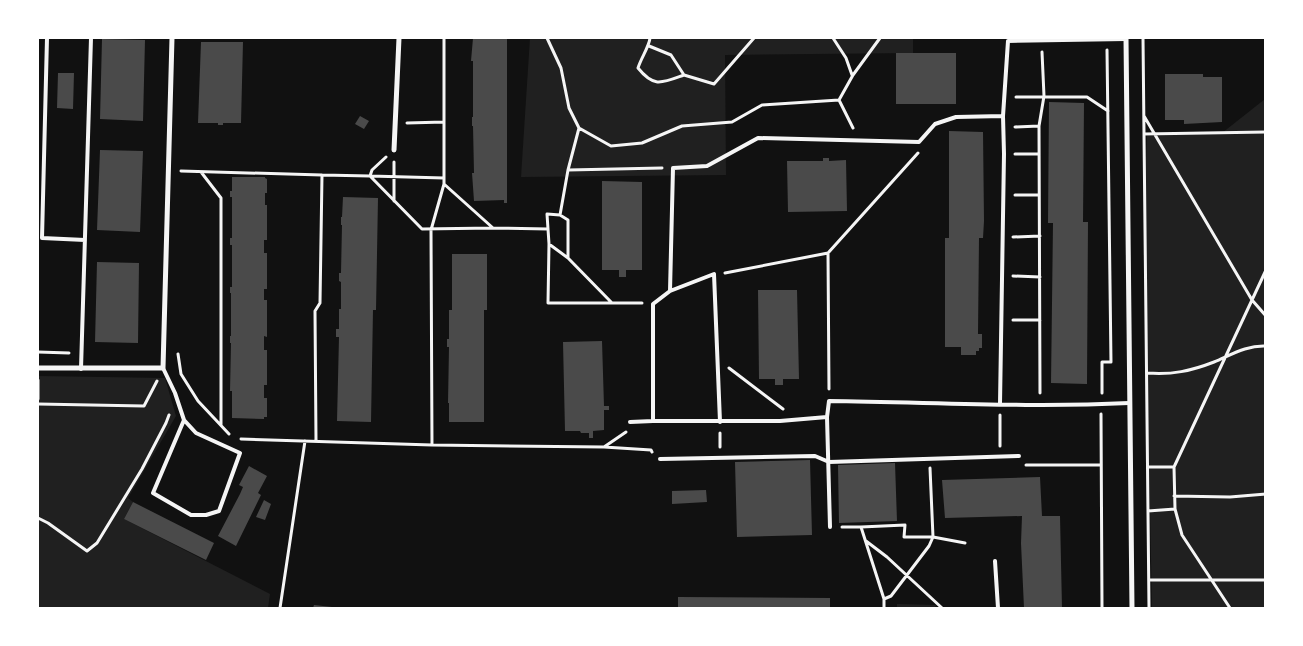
<svg xmlns="http://www.w3.org/2000/svg" width="1303" height="646" font-family="'PT Sans',sans-serif">
<rect width="100%" height="100%" fill="#111"/>
<path fill="#202020" d="M530,38h383v15l-188,2 1,120 -205,2z
M1265,99v509h-113l-8,-403 3,-69 75,-3z
M38,376l127,2 11,38 -48,82 5,4 -9,17 146,75 -2,14h-230z
M897,604l39,1 -1,3h-38z"/>
<path fill="#4a4a4a" d="M473,38h34v165h-3v-3l-30,1 -2,-28h2l-1,-47h-1v-9h1v-56h-2z
M102,39l43,1 -2,81 -43,-2z
M201,42h42l-2,81h-18v2h-5v-2h-20z
M896,53h60v51h-60z
M58,73h16l-1,36 -16,-1z
M1165,74h38v3h19v45l-38,2v-4h-19z
M1049,102l35,1 -1,119h5l-1,162 -36,-1 2,-160h-5z
M360,116l9,5 -5,8 -9,-5z
M949,131l34,1 1,89 -1,17h-4l-1,96h4v14h-3v3h-3v4h-15v-8h-16v-109h4z
M100,150l43,1 -3,81 -43,-2z
M823,158h6v3l17,-1 1,51 -59,1 -1,-51h36z
M232,177h33v1l2,1v14h-2v12h2v35h-3v13h3v36h-3v11h3v37l-3,-1v14h3v35h-3v13h3v19h-3v2l-32,-1v-27h-2l1,-48h-1v-7h1v-43h-1v-6h2v-42h-2v-7h2v-41h-2v-6h2z
M602,181l40,1v88h-16v7h-7v-7h-17z
M343,197l35,1 -2,112h-3l-2,112 -34,-1 2,-84h-3v-8h3v-20h2v-27l-2,-1v-8h2l1,-48h-1v-8h1z
M452,254h35v56h-3v112h-35v-19h-1l1,-56h-2v-8h2v-29h3z
M97,262l42,1 -1,80 -43,-1z
M758,290h39l2,89h-16v6h-8v-6h-16z
M602,341l2,65h5v4h-5v20l-11,1v7h-4v-5h-8l-1,-2h-15l-2,-89z
M810,460l2,75 -75,2 -2,-75z
M895,463l2,58 -58,2 -1,-58z
M249,466l18,10 -9,17 3,2 -25,51 -18,-10 22,-42 3,-7 -4,-2z
M1040,477l2,39h18l2,92h-38l-3,-65 1,-27 -77,2 -3,-38z
M706,490l1,12 -35,2v-13z
M264,500l7,4 -6,16 -9,-3z
M133,502l81,41 -8,17 -82,-41z
M678,597l152,1v10h-152z
M314,605l18,2v1h-19z"/>
<g fill="none" stroke-linecap="round" stroke-linejoin="round">
<path stroke="#f5f5f5" stroke-width="3" d="M547,38l14,30 8,40 10,20 -11,42
M833,38l13,20 6,17
M1143,38l6,570
M649,46l22,9 13,20c-22,8 -30,13 -46,-7 3,-10 11,-21 12,-30
M684,75l30,9 40,-46
M1016,97h71l21,14
M839,100l14,-25 27,-37
M1144,116l108,184 14,16
M407,123l37,-1
M1015,127l24,-1
M579,128l32,18 31,-3 40,-17 50,-4 30,-17 77,-5 14,28
M1144,134l122,-2
M1015,154h24
M181,171l141,4
M201,172l20,26v227
M370,176l52,53 71,-1
M370,176l74,2
M444,184l49,44 55,1
M1015,195h24
M394,201v-39
M560,215l-13,-1 2,30 19,14
M1013,237l27,-1
M549,244l-1,59h94
M828,253l90,-100
M725,273l103,-20 1,136
M1013,276l27,1
M612,303l-44,-45v-38l-8,-5 8,-45 94,-2
M1013,320h27
M38,352l31,1
M178,354l3,20 17,27 31,33
M729,368l54,41
M1147,373c25,2 44,-2 67,-11 17,-7 33,-17 52,-16
M1040,393l-1,-267 5,-30 -2,-44
M1102,393v-31h9l-4,-312
M38,399v-19
M38,404l106,2 13,-25
M1101,414l1,194
M626,432l-22,15 47,3 1,2
M720,433v14
M241,439l191,6 172,2
M316,441l-1,-130 5,-8 2,-128 48,1 2,-6 14,-13
M432,445l-1,-215 13,-46v-146
M1000,446v-31
M1026,465h75
M1148,467h26
M1174,496l56,1 36,-3
M1148,511l27,-2
M38,518l10,5 39,28 10,-8 45,-74 24,-46 3,-8
M842,527h19l23,72v9
M861,527l44,-2 -1,12h29l32,6
M866,541l21,16 55,51
M1149,580h117
M884,599l7,-3 38,-50 4,-9 -3,-69
M280,608l25,-167
M1230,608l-48,-73 -7,-26 -1,-42 92,-197"/>
<path stroke="#f5f5f5" stroke-width="4" d="M47,38l-5,200 43,2
M670,291l3,-123 34,-2 51,-28 161,4 16,-18 21,-7 47,-1 5,-75 118,-2
M163,368l12,25 9,27 -31,73 38,22h15l13,-4 21,-58 -44,-20 -12,-13
M81,369l10,-331
M1000,404l4,-250 -1,-38
M653,421v-117l17,-13 44,-17 6,148
M630,422l23,-1h127l47,-4
M660,459l155,-3 14,6 190,-6
M830,527l-3,-110 2,-16c100,1 200,7 300,2
M995,561l3,47"/>
<path stroke="#f5f5f5" stroke-width="5" d="M1126,38l6,570
M394,150l5,-112
M38,368h125l9,-330"/>
</g>
<rect width="1303" height="646" fill="none" stroke="#ffffff" stroke-width="78"/>
</svg>
